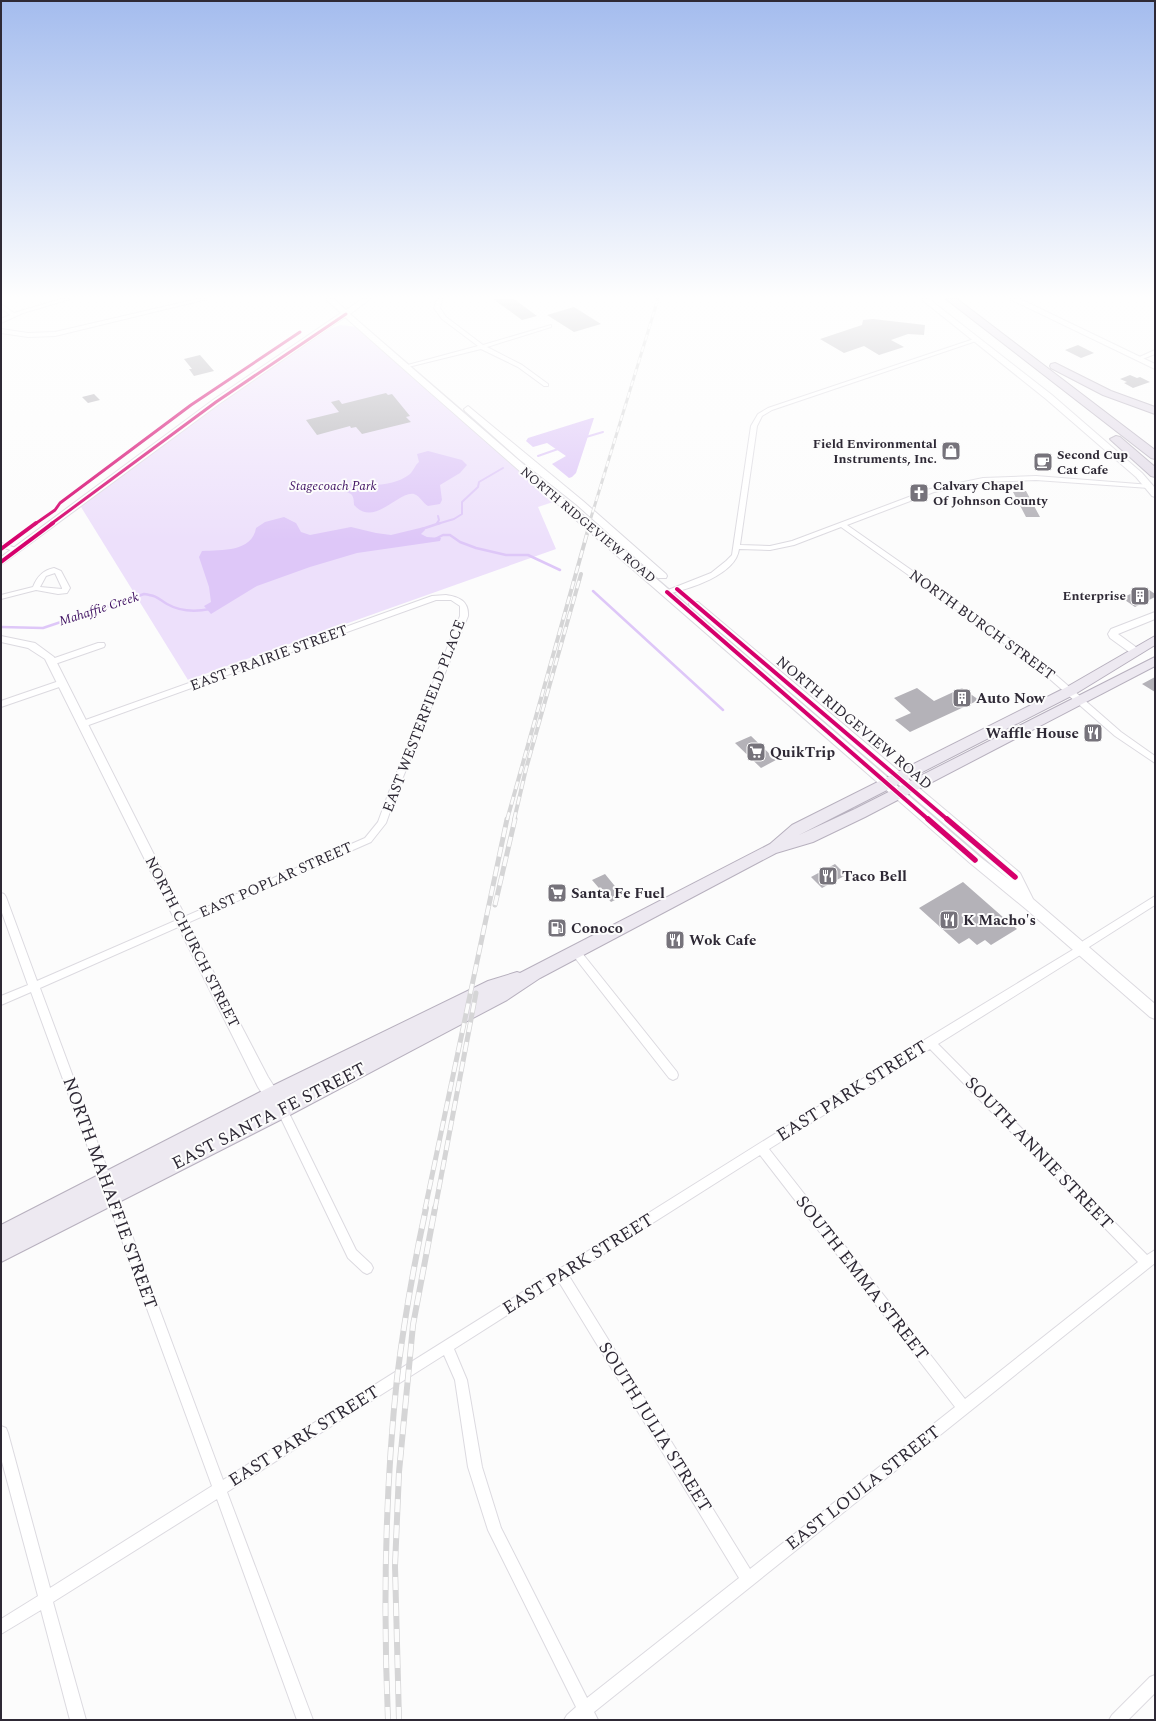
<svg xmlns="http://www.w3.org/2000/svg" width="1156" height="1721" font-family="Spectral,serif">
<rect width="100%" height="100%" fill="#fcfcfc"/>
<path fill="#ede0fb" d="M340,325l17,2 199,174 -18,6 18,42 -368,131 -107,-173 89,-68 50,-35 6,-7 74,-51 32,-18z"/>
<path fill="#dec7f8" d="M592,418h2l-18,55 -4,4 -3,1 -17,-14 14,-8 -19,-13 -14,4 -7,-6 2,-3z
M428,451l34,9 5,5 -7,8 -20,12 2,15 -2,4 -12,2c-5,-3 -8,-10 -14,-12 -16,-3 -40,34 -60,11 0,-15 -5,-9 -14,-18l3,-3c22,0 48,5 67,-10 4,-4 5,-9 9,-12l-2,-8z
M284,517l12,6 5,9 9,3 41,-8 25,6 15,2 33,-8 1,3 -4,4 6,3 14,1 -1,3 -83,12 -47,14 -53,19 -46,28 -7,-8 7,-4 -2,-15 -10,-30 3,-6c20,-1 50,1 54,-23l9,-6z"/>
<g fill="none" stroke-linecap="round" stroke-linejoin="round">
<path stroke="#dec7f8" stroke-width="2" d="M586,437l17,-5
M538,456l20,-7
M437,523l2,-3 -1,-4
M437,524l17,-5 8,-5v-12l16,-15 1,-5 24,-14"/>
<path stroke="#dec7f8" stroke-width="2.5" d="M422,529l18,-6
M435,539l8,-4h7l10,7 16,6 30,7h22l32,15
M593,591l130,119
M1,627l42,1 101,-34c13,2 12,3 23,10 14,8 28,8 43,5"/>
</g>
<path fill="#b4b2b8" d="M493,299h21l23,17 -15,4z
M574,307l27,17 -27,8 -27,-17z
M873,319l52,6 -1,10 -16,-1 -17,6 13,7 -25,8 -15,-9 -20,7 -24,-14 42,-14 1,-5z
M1078,345l16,8 -13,5 -16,-8z
M200,355l14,16 -20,5 -5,-7h3l-8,-10z
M1130,375l7,3 3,-1 10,5 -17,6 -9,-5 3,-1 -7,-3z
M386,393l2,2 4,-1 18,22 -4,1 5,5 -49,12 -6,-7 -5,1 -1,-2 -33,9 -11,-15 33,-8 -8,-10 8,-2 3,4z
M94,394l6,6 -12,3 -6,-6z
M1026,491l14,26h-14l-13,-25z
M1145,587l10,7v3l-20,10 -13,-9z
M1155,677v15l-13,-8z
M917,688l17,13 28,-13 17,12 -69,32 -15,-12 16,-7 -17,-15z
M751,736l25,24 -15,8 -26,-25z
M835,864l11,11 -24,13 -11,-11z
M605,874l18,22 -12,6 -19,-22z
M963,882l41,36 13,11 -26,16 -6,-5 -8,5 -8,-7 -10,6 -40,-36z"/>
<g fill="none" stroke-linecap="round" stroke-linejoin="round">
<defs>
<path id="street" d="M61,299h9l-47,14 -22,10v-4l9,-4 -9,-7v-4l13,9z
M197,299h10l-152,37 -27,1 -27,-4v-4l27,4 27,-1z
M437,299h5l-2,9 6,9 37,28 68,-20v2l-64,20 35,18 26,19v2h-4l-26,-19 -37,-18 -77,19v-2l74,-20 -36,-27 -8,-11z
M974,339l5,1 -207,70 -10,6 -5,10 -17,119 30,1 22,-5 138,-52 53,-11 53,-2 115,9v2l-2,1 -113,-8 -53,2 -49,10 -87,33 187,131 87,76 34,24v7l-40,-27 -87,-76 -187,-133 -47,18 -24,5 -31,-1c-3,26 -50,40 -72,45l-4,-2 48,-19 15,-12 6,-6 19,-129 7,-12 10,-6z
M1155,350v4l-15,6 -5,-1z
M1,543l18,6 1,1 -3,2 -16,-5z
M54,568l7,3 9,17 -3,5 -9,1 -22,-4 -35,9v-4l32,-8c4,-10 10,-17 21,-19zM55,573l7,15v1l-22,-2 6,-11z
M446,595c13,2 23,6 22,21l-71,176 -11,31 -15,19 -331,146 183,492 703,-441 153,-93 4,-5 72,-45v9l-66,42 -4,5 -147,92 209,211 8,-5v13l-561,449 4,8h-34l3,-5 9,-8 -88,-177 -20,-63 -13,-87 -11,-25 -217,137 86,228h-16l-80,-221 -164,103 33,118h-16l-29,-110 -40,24v-15l37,-23 -37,-138v-32l5,2 2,5 42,155 162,-102 -181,-494 -30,13v-9l27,-11 -27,-75v-17l3,1 2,3 31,84 328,-143 13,-16 11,-30 71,-176v-10l-9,-6h-15l-350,126h-6l-1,-2 1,-2 352,-126zM930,1049l208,213 -173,137 -196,-250zM760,1155l195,252 -205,162 -181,-293zM559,1282l180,296 -152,120 -86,-170 -19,-61 -15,-87 -13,-31z
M98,643h6l1,2 -1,2 -49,17h-6l-1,-2 1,-2z
M62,680l3,1 1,2 -1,2 -64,22v-6z
M575,947l3,1 99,124 1,3 -1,3 -4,2 -4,-2 -97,-124 -2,-3 2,-3z
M282,1105l4,2 70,143 15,14 2,4 -2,4 -4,2 -4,-2 -15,-14 -71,-148 1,-3z
M1155,1675v18l-27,27h-19l3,-5 38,-38z"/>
<path id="secondary" d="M326,299h8l12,11 16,-11h8l-20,15c209,182 420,362 630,543l31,24 -321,-275 -1,-2 1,-2h8l322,271 13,26 122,105v15l-5,-2 -124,-108 -56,-46c-208,-182 -418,-362 -625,-546l-126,87 -218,161v-8l212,-157 128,-87z
M921,299h8l123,96 90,78 13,15v9l-3,-1 -16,-19 -90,-78z
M1010,299h10l135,65v5z
M468,406l115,95 83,73 1,2 -1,2h-8l-81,-73 -58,-46 -54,-48 -1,-2z
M1155,612v7l-37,15 22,16 1,2 -1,2h-8l-22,-16 -2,-4 3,-5z
M1,636l34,7 19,14 167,330 47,90 16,25 -3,5 -5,2 -5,-2 -13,-20 -213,-428 -17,-11 -27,-6z"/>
<path id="primary" d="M1155,636v9l-80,49 -276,141 56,-26 300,-152v9l-290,151 -52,25 -37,11 -236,125 -33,22 -219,116 -287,146v-37l265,-136 222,-108 29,-9 3,1 250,-129 22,-19 273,-137z"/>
<path id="highway" d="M946,299h11l198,151v9l-4,-1z
M1055,363l56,28 44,16v7l-52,-19 -52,-27 -1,-2 1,-2z
M1116,436l4,1 35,30v10l-4,-1 -39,-35 -2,-2z"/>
</defs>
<use href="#street" stroke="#dcdae0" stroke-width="2"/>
<use href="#secondary" stroke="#dcdae0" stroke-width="2"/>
<use href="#primary" stroke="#b7b0be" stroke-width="2"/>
<use href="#highway" stroke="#b7b0be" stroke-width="2"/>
<use href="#street" fill="#fff" fill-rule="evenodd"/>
<use href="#secondary" fill="#fff" fill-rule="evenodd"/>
<use href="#primary" fill="#ede9f1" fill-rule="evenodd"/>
<use href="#highway" fill="#e2dbe8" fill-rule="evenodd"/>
<defs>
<path id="rail-far3" d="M589,524l69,-225"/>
<path id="rail-far2" d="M507,820l83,-297
M514,820l12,-51 55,-195"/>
<path id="rail-far1" d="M495,905l20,-86
M425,1209l82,-390
M435,1209l41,-216"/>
<path id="rail" d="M388,1720c-5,-114 -3,-228 9,-342 7,-57 17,-114 29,-170
M399,1720l-4,-154 4,-94 14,-147 22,-117"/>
</defs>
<use href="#rail-far3" stroke="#d5d5d6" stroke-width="3"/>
<use href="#rail-far2" stroke="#d5d5d6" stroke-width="4"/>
<use href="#rail-far1" stroke="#d5d5d6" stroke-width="5"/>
<use href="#rail" stroke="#d5d5d6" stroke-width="6"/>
<use href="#rail-far3" stroke="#fcfcfc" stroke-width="2" stroke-dasharray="6" stroke-linecap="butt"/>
<use href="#rail-far2" stroke="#fcfcfc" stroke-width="2.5" stroke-dasharray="8" stroke-linecap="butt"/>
<use href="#rail-far1" stroke="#fcfcfc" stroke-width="3.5" stroke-dasharray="10" stroke-linecap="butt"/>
<use href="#rail" stroke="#fcfcfc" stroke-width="4.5" stroke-dasharray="13" stroke-linecap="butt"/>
<defs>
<path id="cycleway-far2" d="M35,524l20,-14 5,-7 131,-98 109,-73
M51,524l165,-122 130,-88"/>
<path id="cycleway-far1" d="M1,549l35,-26
M1,562l52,-39
M677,589l271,231
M667,592l262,228"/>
<path id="cycleway" d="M928,819l47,41
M947,819l68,58"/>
</defs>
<use href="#cycleway-far2" stroke="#fcfcfc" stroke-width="4.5"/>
<use href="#cycleway-far1" stroke="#fcfcfc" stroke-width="6"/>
<use href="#cycleway" stroke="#fcfcfc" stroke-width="8"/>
<use href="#cycleway-far2" stroke="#d6006c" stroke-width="3"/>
<use href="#cycleway-far1" stroke="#d6006c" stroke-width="4"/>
<use href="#cycleway" stroke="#d6006c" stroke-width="5.5"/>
</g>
<linearGradient id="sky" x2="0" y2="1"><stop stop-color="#a4bcee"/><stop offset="0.55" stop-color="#fefefe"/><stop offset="1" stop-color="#fefefe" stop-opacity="0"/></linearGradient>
<rect width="1156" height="540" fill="url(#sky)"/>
<defs>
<symbol id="shop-square" viewBox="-11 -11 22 22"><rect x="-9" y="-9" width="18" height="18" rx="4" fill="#76737b" stroke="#fcfcfc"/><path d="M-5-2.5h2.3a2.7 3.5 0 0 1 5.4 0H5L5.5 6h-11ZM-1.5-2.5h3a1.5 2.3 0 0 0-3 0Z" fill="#fff"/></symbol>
<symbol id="cafe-square" viewBox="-11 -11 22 22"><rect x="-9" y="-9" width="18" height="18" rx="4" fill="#76737b" stroke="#fcfcfc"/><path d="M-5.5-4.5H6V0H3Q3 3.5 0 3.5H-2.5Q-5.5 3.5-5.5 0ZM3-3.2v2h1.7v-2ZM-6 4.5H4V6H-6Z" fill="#fff"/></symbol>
<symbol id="church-square" viewBox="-11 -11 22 22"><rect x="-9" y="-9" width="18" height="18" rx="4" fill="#76737b" stroke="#fcfcfc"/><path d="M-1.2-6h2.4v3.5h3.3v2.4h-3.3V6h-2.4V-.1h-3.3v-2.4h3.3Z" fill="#fff"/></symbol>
<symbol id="building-square" viewBox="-11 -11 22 22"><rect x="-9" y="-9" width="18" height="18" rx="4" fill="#76737b" stroke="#fcfcfc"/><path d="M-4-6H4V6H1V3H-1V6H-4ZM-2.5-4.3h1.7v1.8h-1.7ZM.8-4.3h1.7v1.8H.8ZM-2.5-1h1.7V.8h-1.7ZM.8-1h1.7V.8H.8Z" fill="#fff"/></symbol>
<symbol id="restaurant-square" viewBox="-11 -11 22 22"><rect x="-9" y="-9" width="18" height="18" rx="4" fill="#76737b" stroke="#fcfcfc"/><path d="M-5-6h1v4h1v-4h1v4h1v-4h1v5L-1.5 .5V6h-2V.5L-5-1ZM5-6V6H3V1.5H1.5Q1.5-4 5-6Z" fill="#fff"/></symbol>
<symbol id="supermarket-square" viewBox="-11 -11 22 22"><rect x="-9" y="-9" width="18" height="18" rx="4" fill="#76737b" stroke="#fcfcfc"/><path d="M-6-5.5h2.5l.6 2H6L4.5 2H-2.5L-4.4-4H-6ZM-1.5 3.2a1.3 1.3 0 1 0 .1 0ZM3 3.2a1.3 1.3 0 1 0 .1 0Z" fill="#fff"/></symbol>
<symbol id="fuel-square" viewBox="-11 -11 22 22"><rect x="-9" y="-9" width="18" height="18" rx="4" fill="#76737b" stroke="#fcfcfc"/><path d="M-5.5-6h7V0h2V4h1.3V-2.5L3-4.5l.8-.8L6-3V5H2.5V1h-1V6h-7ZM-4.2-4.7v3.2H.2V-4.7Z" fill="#fff"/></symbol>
</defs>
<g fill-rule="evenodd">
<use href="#shop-square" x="940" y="440" width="22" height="22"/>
<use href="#cafe-square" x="1032" y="451" width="22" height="22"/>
<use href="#church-square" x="908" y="482" width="22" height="22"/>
<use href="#building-square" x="1129" y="585" width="22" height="22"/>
<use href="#building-square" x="951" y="687" width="22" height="22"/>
<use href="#restaurant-square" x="1082" y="722" width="22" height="22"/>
<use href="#supermarket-square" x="745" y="741" width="22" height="22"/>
<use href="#restaurant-square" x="817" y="865" width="22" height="22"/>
<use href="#supermarket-square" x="546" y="882" width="22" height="22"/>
<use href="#restaurant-square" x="938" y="909" width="22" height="22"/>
<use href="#fuel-square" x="546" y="917" width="22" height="22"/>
<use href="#restaurant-square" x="664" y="929" width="22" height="22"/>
</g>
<g text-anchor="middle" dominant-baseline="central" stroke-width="4" stroke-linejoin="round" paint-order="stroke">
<g font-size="13" font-weight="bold" fill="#2e2935" stroke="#fcfcfc" text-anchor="end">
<text x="937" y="444">Field Environmental<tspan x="937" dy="15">Instruments, Inc.</tspan></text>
<text x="1057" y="455" text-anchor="start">Second Cup<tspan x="1057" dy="15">Cat Cafe</tspan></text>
<text x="933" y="486" text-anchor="start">Calvary Chapel<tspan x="933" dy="15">Of Johnson County</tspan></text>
<text x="1126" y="596">Enterprise</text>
</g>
<g font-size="13" font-style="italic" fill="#3e0f61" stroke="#fcfcfc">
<text x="333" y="486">Stagecoach Park</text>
</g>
<g font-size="13" fill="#2e2935" stroke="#fcfcfc">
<text transform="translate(588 525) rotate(40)">NORTH RIDGEVIEW ROAD</text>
</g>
<g font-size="13" font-style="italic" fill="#3d0e60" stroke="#fcfcfc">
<text transform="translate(99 609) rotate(-18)">Mahaffie Creek</text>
</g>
<g font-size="15" fill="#2e2935" stroke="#fcfcfc">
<text transform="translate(982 625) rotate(36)">NORTH BURCH STREET</text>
<text transform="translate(269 658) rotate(-20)">EAST PRAIRIE STREET</text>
<text transform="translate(424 716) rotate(-69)">EAST WESTERFIELD PLACE</text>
<text transform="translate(854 723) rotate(40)">NORTH RIDGEVIEW ROAD</text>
<text transform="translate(276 880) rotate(-24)">EAST POPLAR STREET</text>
<text transform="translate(192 942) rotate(63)">NORTH CHURCH STREET</text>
</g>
<g font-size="15" font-weight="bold" fill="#2e2935" stroke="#fcfcfc" text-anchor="start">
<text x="976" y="698">Auto Now</text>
<text x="1079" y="733" text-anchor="end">Waffle House</text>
<text x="770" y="752">QuikTrip</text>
<text x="842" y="876">Taco Bell</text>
<text x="571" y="893">Santa Fe Fuel</text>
<text x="963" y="920">K Macho's</text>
<text x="571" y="928">Conoco</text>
<text x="689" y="940">Wok Cafe</text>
</g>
<g font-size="18" fill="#2e2935" stroke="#fcfcfc">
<text transform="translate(852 1091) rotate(-32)">EAST PARK STREET</text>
<text transform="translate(269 1116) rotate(-27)">EAST SANTA FE STREET</text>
<text transform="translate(1039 1153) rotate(46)">SOUTH ANNIE STREET</text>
<text transform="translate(110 1193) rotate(70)">NORTH MAHAFFIE STREET</text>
<text transform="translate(578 1264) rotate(-32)">EAST PARK STREET</text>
<text transform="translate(862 1278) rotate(52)">SOUTH EMMA STREET</text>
<text transform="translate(655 1427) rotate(58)">SOUTH JULIA STREET</text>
<text transform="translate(304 1436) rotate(-32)">EAST PARK STREET</text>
<text transform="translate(863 1488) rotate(-38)">EAST LOULA STREET</text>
</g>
</g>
<rect width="1156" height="1721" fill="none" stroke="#2e2935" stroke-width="4"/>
</svg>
